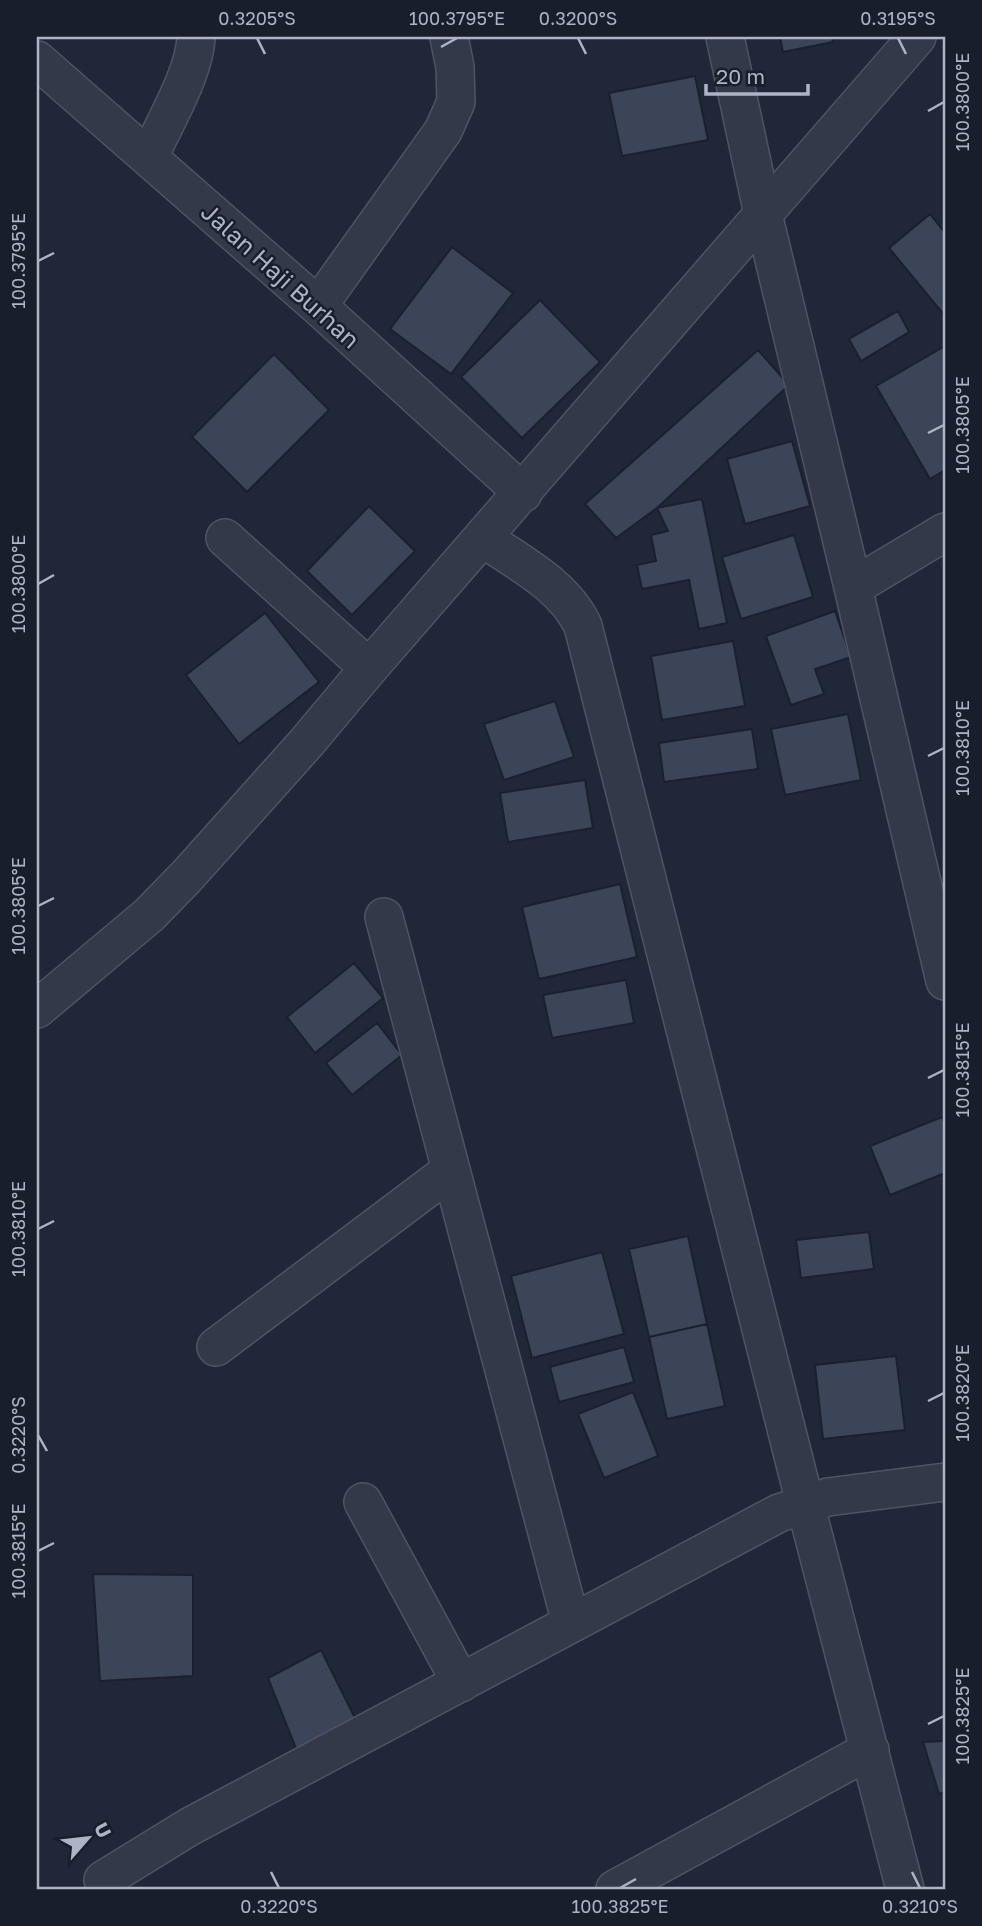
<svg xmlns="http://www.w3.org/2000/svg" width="982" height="1926" font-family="'Golos Text',sans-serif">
<rect width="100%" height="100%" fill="#202738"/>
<path fill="#3c4458" stroke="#1b202f" stroke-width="2" d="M780,37h52l1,5 -50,10z
M695,76l13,64 -86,16 -13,-63z
M930,214l15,19v83l-56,-68z
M452,247l61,46 -62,81 -61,-45z
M540,300l60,62 -78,76 -61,-61z
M898,311l11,21 -48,29 -12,-22z
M945,346v124l-15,9 -54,-93z
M758,350l31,35 -132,123 -41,30 -31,-34z
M274,354l55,56 -82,82 -55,-55z
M792,441l18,65 -65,18 -18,-65z
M702,499l25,124 -28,6 -10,-49 -47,9 -5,-24 19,-4 -5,-26 17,-4 -11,-23z
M369,506l46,45 -63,64 -45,-44z
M794,535l19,62 -72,22 -19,-62z
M835,611l16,46 -36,12 9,25 -33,11 -25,-69z
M265,613l54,69 -80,62 -53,-69z
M733,641l12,65 -83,14 -11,-64z
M555,701l19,56 -70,23 -20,-56z
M848,714l13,66 -76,15 -14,-66z
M752,729l6,40 -94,13 -5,-39z
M585,780l8,48 -85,14 -8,-49z
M620,884l17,73 -98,22 -17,-72z
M354,963l29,35 -68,55 -28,-36z
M626,980l8,43 -82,15 -9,-43z
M377,1023l25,32 -50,40 -26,-32z
M942,1117l3,7v49l-55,22 -20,-49z
M869,1232l5,37 -73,9 -5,-38z
M688,1236l19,88 -58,13 -20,-88z
M602,1252l22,82 -92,24 -21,-82z
M707,1324l18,82 -58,13 -18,-82z
M624,1347l10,35 -75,20 -9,-35z
M896,1356l9,74 -82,9 -8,-74z
M633,1392l25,64 -54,22 -26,-64z
M93,1574l100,1v101l-93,5z
M321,1650l35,70 -57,36 -31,-78z
M945,1741v51l-6,2 -16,-52z"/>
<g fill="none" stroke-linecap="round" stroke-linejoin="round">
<defs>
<path id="minor" d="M725,37l38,177 90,373 92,394
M37,60l281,246 205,187
M149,157c15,-33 46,-85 47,-120
M318,306l125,-175 13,-29 -1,-35 -6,-30
M225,538l144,130
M483,538c36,25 81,47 100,88l222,877 100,386
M853,587l92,-55
M384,917l187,706
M37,1009l112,-94 38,-39 120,-134 62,-74 548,-631
M216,1347l234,-176
M363,1502l98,181
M103,1880l86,-53 590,-314 49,-16 117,-15
M615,1889l255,-139"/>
</defs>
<use href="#minor" stroke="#4e5463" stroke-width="40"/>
<use href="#minor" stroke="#343949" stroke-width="37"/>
</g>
<path fill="none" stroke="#aeb4c5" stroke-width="2.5" d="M257,38l8,16M578,38l8,16M898,38l8,16M441,47l16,-9M928,111l16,-9M38,261l16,-8M928,433l16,-8M38,584l16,-9M928,756l16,-8M38,906l16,-8M928,1078l16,-8M38,1229l16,-8M928,1401l16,-8M38,1435l9,16M38,1551l16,-8M928,1724l16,-8M271,1872l8,16M912,1872l8,16M620,1888l16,-9"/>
<g text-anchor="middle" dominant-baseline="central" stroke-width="5" stroke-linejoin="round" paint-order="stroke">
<g font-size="24" fill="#aeb4c5" stroke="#191e2d">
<text transform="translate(281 275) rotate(42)">Jalan Haji Burhan</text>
</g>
</g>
<rect width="982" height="1926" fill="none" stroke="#191e2d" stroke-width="77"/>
<g transform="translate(88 1838) rotate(62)" stroke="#191e2d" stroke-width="5" paint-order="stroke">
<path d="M0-5L12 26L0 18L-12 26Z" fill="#aeb4c5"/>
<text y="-10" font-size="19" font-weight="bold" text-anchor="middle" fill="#aeb4c5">U</text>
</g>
<path d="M706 84v10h102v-10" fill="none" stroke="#aeb4c5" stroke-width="3.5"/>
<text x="716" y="84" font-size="21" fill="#aeb4c5" stroke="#191e2d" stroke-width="5" paint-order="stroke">20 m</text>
<rect x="38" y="38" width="906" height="1850" fill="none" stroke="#aeb4c5" stroke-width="2.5"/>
<g font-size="18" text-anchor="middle" fill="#aeb4c5">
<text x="257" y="25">0.3205°S</text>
<text x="457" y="25">100.3795°E</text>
<text x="578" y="25">0.3200°S</text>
<text x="898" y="25">0.3195°S</text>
<text transform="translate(963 102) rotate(-90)" y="6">100.3800°E</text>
<text transform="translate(19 261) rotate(-90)" y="6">100.3795°E</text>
<text transform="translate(963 425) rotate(-90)" y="6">100.3805°E</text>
<text transform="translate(19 584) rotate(-90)" y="6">100.3800°E</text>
<text transform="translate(963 748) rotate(-90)" y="6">100.3810°E</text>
<text transform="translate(19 906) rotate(-90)" y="6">100.3805°E</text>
<text transform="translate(963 1070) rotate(-90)" y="6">100.3815°E</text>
<text transform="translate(19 1229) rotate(-90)" y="6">100.3810°E</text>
<text transform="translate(963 1393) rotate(-90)" y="6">100.3820°E</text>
<text transform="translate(19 1435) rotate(-90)" y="6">0.3220°S</text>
<text transform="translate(19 1551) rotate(-90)" y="6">100.3815°E</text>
<text transform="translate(963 1716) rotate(-90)" y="6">100.3825°E</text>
<text x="279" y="1913">0.3220°S</text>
<text x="620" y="1913">100.3825°E</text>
<text x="920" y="1913">0.3210°S</text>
</g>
</svg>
